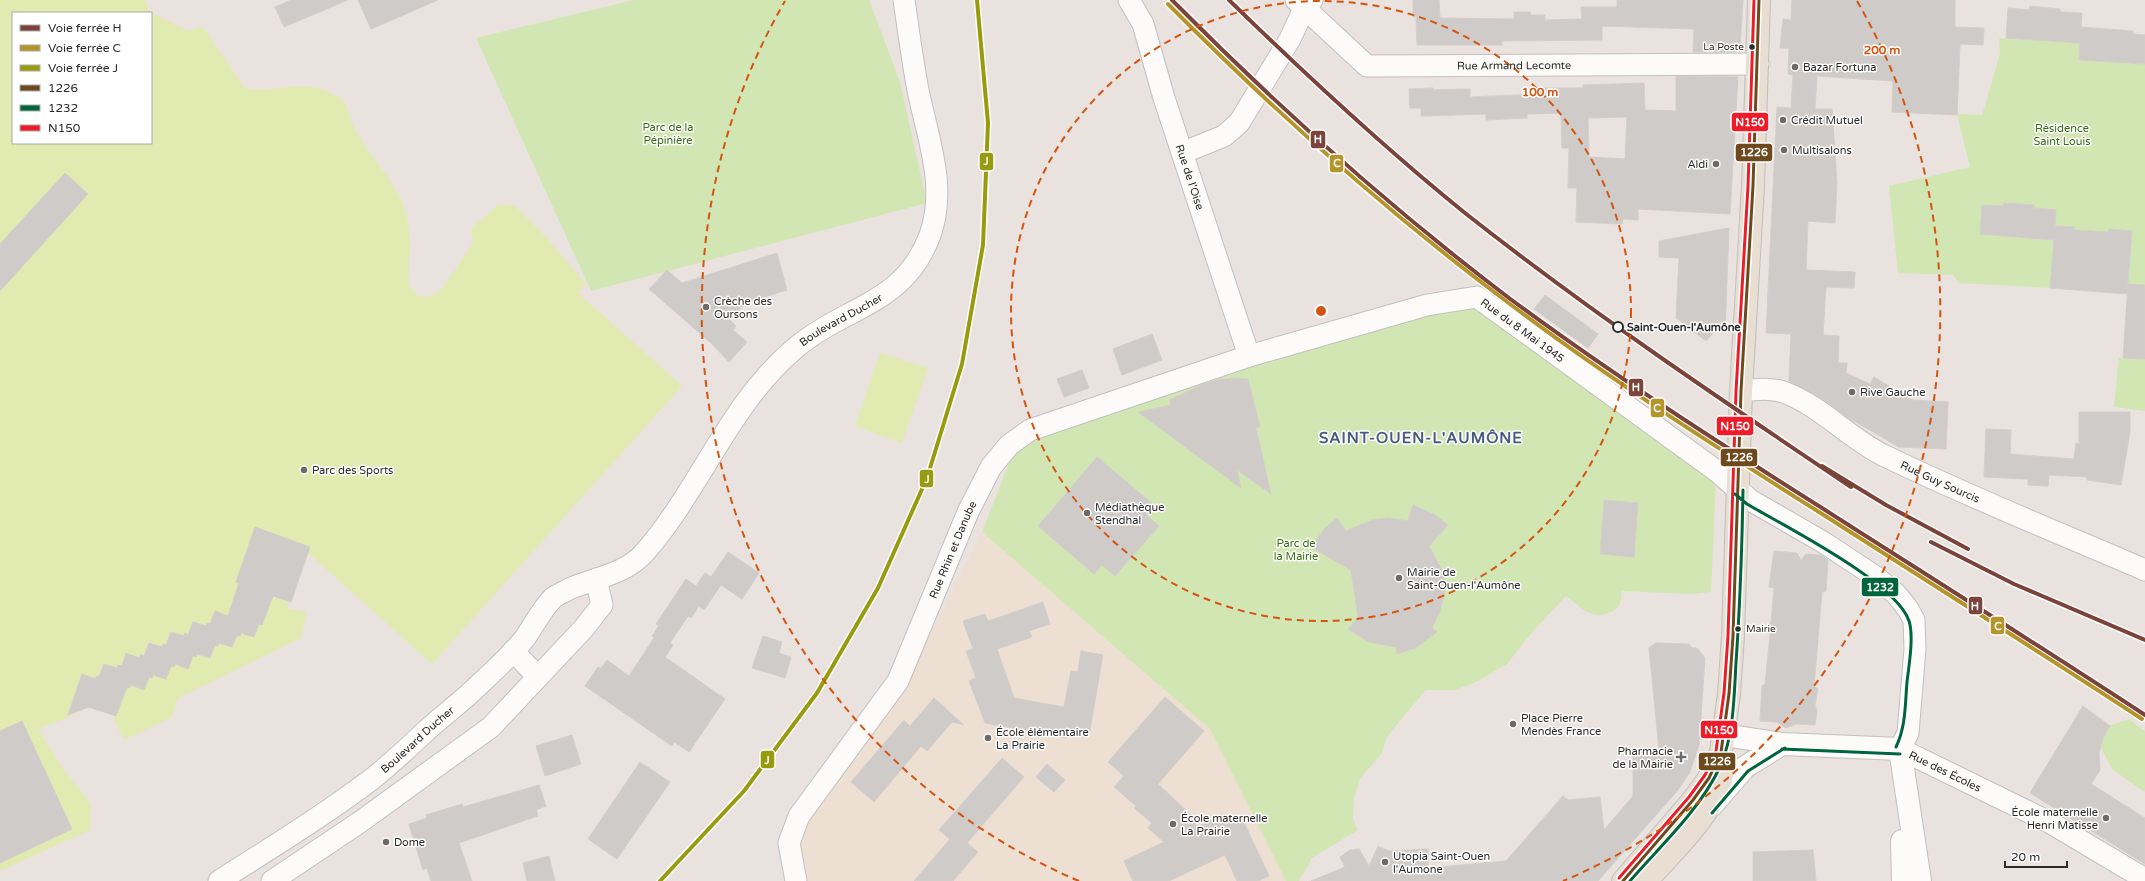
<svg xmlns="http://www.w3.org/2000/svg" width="2145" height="881" font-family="'Varela Round',sans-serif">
<rect width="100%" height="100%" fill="#e9e2de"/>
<path fill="#eddfd2" d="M982,532l228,197 76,152h-480l-7,-32 1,-9 7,-20 83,-111 16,-25z"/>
<path fill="#d2e6b4" d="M634,0h235l31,82 27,121 -336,88 -115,-253z
M2006,38l74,5 -1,17 66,4v221l-17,-1 4,-53 -23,-2 -1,3 -34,-2v-3l-19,-1 1,-16 -22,-2v-3l-30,-2 -1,3 -21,-1 -2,29 74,6 -4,48 -91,-5 -6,-8 -55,-2 -9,-87 81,-19 -13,-53 25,1 18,-61 -1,-15z
M1463,305l11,3 12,6 230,167 -5,111 -21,2 -68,-3c-1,3 0,7 -1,10 -3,12 -21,17 -32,12 -8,-4 -16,-12 -23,-17l-32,34 -27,34 -29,17 -22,9h-30l-33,39 -8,12 -2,11 -23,27 -6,18 -1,22 5,11 -46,28 -13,23h-13l-76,-152 -228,-197 28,-71 5,-9 16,-12 217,-77z
M2119,358l26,1v52l-31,-4z
M2129,719l16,12v61l-32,-22 -12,-22 1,-13 7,-9z"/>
<path fill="#e1ebb1" d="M0,0h145l6,13h-138v130h138v-130l38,18 13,-5 43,62c25,6 54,-8 79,2 5,2 16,7 20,12 5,7 5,15 9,23 15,33 49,59 55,97 4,21 0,42 1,63l8,10 11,2 14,-8 31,-46 -2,-14 28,-25 16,2 30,30 41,48 -8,9 104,93 -250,278 -124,-111 -21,55 20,5 -6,25 -123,60 -6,19 -48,23 -12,-25 -28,-10 -10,10 -36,14 26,41 27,34 -1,26 -90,41z
M880,353l48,15 -26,75 -47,-17z"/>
<path fill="#cfcbc8" stroke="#d4cecb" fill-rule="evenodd" d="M291,0h57l-64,27 -9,-20z
M358,0h80l-67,29z
M1413,0h26l1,18 74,1v-7h16l1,3h14v5l37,-1 -1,-12h36v-7h126l-3,48 -4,4h-43l1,-23 -92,-3v14l-100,1v4h-85l-1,-28h-3z
M1792,0h163v27l29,1 -1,17 -23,-1 -3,71 -65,-3 1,-31 -76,-5 -2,33h17l5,73 -2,41 -27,-2 -2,49 49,2 -1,16 -28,-1 -3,48 16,1 -1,27h9l-1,10 24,11 4,-7 38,23 36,2 -2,47 -47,-2 -55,-32 -26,-19 -29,-15 2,-47 -25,-1 11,-226 14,1 2,-33 -5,-1 1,-26h-9l3,-29 8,1z
M2030,6l30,3v3l22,1 -1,14 52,4v3l12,1v29l-66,-4 1,-17 -74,-5 2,-30 21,2z
M1676,76l62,1 -8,137 -92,-5v11l-15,-1 -1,5 -46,-2 1,-34h-9l1,-40h-7l-1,-35 -34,1v4l-41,2v-6l-65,2v-8h-11l-1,-19 24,-1v2l37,-1v8l71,-3v-6h42v-3l61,-2 1,27 31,1zM1627,117l-2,42 -36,-2 -1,-39z
M65,173l23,21 -88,97v-47z
M2004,203l30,2v3l22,2 -1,16 20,1 -1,3 34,2 1,-3 23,2 -5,63 -77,-6 4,-48 -74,-6 2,-29 21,1z
M1729,228l-4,104h-11l-8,9 -30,-23 3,-60 -20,-1v-16z
M777,253l10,37 -42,13 -15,17 6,6 -3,4 14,12 -18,20 -18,-19 -62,-54 18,-19 15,13z
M2128,284l17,1v74l-22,-1z
M1545,295l53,39 -10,14 -54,-39z
M1152,334l10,26 -40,15 -9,-26z
M1082,370l7,18 -25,9 -7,-18z
M1236,378l12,1 12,48 -4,1 15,66 -34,-24 4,18 -103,-76 33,-7 -1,-5 31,-15 16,-5z
M2079,412h51v20l-9,53 -34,-5v-3l-38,-2 -1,11 -20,-1v-6l-44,-2 2,-48 25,1 -1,24 64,5 2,-16 3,1z
M1097,457l57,48 -8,10 13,11 -44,50 -13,-11 -8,9 -56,-48z
M1604,500l34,3 -4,54 -34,-3z
M1413,505l22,10 13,10 -19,21 12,22 4,13 -1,15 -4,15 -8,17 5,4 -22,16 -18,6 -1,-7 -27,-5 -21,-13 10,-12 -7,-47 -40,-23 14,-19 12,-10 9,13 27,-11 15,-2 20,3z
M255,527l55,20 -19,55 -18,-6 -11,29 -3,-1 -5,13 -13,-4 -1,3 -3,-1 -5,12 -13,-4 -1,3 -3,-1 -5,13 -13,-4 -1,3 -3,-1 -5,13 -13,-5 -1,3 -3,-1 -5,13 -13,-4 -1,3 -3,-1 -5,13 -13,-5 -2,3 -2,-1 -11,29 -27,-9 -21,8 14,-41 13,5 2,-3 2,1 5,-13 13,4 1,-3 4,1 4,-13 13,5 2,-4 3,2 5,-13 13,4 1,-3 3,1 5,-13 13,4 1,-3 3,2 5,-13 13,4 1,-3 3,1 5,-13 13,5 11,-33 -3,-1z
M1774,551l23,2 4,7 5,-6 15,1 7,5 -2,31 -4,1 -8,94 4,3 -3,16 2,5 -2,15 -18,-1 -11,4 -9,-6 -17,-1 2,-35 3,-2 5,-49 -4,-7 5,-6 3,-34 -5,-1z
M728,552l31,21 -17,26 -21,-14 -17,25 -5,-4 -8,12 -3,-2 -18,27 3,2 -8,12 60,42 -36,53 -15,-10 -2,4 -87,-60 13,-19 3,1 6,-8 22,16 25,-38 -2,-2 7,-11 -3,-1 30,-45 10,7 9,-13 6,4z
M1043,602l7,22 -21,7 3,6 -35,12 17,49 50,9 7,-36 7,1 3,-21 22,4 -14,80 -22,-4 -1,7 -81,-15 -16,-42 7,-3 -10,-27 7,-2 -10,-28 22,-7 3,7z
M763,636l19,6 -3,11 12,4 -6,21 -33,-10z
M1656,643l33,1 3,4h5l8,10 -6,87 -9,27 -12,18 -80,91h-287l34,-14 -5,-10 10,-7 9,-1 10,17 9,-20 11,5 39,-2v19l78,-7 57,-65 5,4 32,-3 4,33 29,-34v-43l26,-4 -10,-101z
M1165,697l39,34 -46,53 32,30 7,13 26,-12 4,7 14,-6 28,60 -11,5h-21l-12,-26 -56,26h-36l-9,-20 40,-19 -16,-14 4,-5 -18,-15 2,-2 -22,-19 10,-11 -16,-14z
M934,698l30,27 -12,-3 -25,29 -6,-5 -47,56 -23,-20 53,-62 6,6z
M2083,706l27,20 -7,12 -4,14 1,18 -9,14 54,34v46l-115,-71z
M22,721l50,108 -72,34v-132z
M572,735l9,29 -36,12 -9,-30z
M1002,758l22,19 -57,66 11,9 -25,29h-39l36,-42 -11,-9z
M640,762l30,20 -53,77 -29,-20z
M1047,764l18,16 -11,12 -18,-15z
M539,785l7,21 -10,4 2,6 -79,27 13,38h-41l-4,-13 -4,2 -14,-46 18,-6 -1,-3 36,-11 1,3z
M1813,850l3,31h-63v-29z
M549,856l6,25h-28l-4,-18z"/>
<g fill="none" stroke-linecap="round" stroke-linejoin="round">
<defs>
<g id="minor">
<path id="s1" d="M1129,0l14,24 21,74 85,258"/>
<path id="s2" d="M1296,0l71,66 391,-2"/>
<path d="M1182,153l42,-17 15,-13 51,-84 14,-30 8,-9"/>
<path id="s3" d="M1741,391c15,-1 31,-4 45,2 36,14 63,45 97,62 86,42 174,77 262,115"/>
<path d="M513,651l25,26"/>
<path id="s4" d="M219,881c52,-33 104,-65 153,-102 19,-15 37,-32 55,-49 18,-16 38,-31 55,-48 15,-14 31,-29 43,-44 9,-13 17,-29 28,-40 5,-4 11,-6 16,-9 26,-11 57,-15 76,-37 55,-63 84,-147 148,-202 50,-44 111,-44 137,-115 18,-50 -4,-101 -13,-150 -5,-28 -9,-57 -13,-85"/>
<path d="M272,881l88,-59 131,-95 93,-99 18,-23 -6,-26"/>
<path id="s5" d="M796,881l-7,-38 10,-27 99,-135 70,-169 23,-45 18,-22 21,-15 219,-74 178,-51 50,-8 241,175 32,28 73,42 53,35 20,17 12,15 6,11 1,29 -7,84 -8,16 151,74 94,56"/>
</g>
<path id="tertiary" d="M1724,735l58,9 118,5
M1900,749l20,132
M1712,805l33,-38 37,-23
M1902,841l1,40"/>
<path id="primary" d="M1623,881l70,-81 16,-22 12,-26 8,-58 4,-58 8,-245 12,-205 6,-186
M1646,881c27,-30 73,-71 77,-112"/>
</defs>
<use href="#minor" stroke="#c2c0c0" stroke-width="23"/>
<use href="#tertiary" stroke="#c2c0c0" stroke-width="24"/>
<use href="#primary" stroke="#c0bebd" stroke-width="24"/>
<use href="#minor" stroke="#fcfbfa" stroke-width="21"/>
<use href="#tertiary" stroke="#fcfbfa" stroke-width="22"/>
<use href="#primary" stroke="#e8dfd2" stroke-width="22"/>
<defs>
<path id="bus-1" d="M1623,881l70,-81 16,-22 12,-26 8,-58 4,-58 8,-245 12,-205 6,-186"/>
<path id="bus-2" d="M1735,494l12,10c37,22 149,78 162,117 5,15 0,44 -2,61 -2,23 -1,44 -11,65
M1782,749l118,5
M1712,813l36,-42 37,-23
M1630,881c31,-36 69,-70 90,-114 14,-32 14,-70 16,-104 4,-58 6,-115 7,-173"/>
<path id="bus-3" d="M1619,878l70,-81 16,-22 11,-24 8,-58 4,-57 8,-245 12,-205 6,-186"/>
</defs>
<use href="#bus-1" stroke="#fff" stroke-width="6"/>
<use href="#bus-2" stroke="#fff" stroke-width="6"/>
<use href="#bus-3" stroke="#fff" stroke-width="6"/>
<use href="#bus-1" stroke="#6e491e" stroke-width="3"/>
<use href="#bus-2" stroke="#00643c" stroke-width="3"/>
<use href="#bus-3" stroke="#ed1c29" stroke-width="3"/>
<defs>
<path id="rail-1" d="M1172,0c106,107 217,207 337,298 101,75 207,143 313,210 108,69 216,137 323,207
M1229,0c76,74 154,147 236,213 124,98 255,186 386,274
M1822,466l64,39 82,44
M1931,542l83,42 131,56"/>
<path id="rail-2" d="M1168,4c106,107 218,207 338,297 100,76 207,144 313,211 108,69 216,137 323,207"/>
<path id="rail-3" d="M660,881l84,-90 73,-98 61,-105 49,-110 35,-114 21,-119 5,-122 -11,-123"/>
</defs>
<use href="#rail-1" stroke="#fff" stroke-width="7"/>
<use href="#rail-2" stroke="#fff" stroke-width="7"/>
<use href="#rail-3" stroke="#fff" stroke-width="7"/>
<use href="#rail-1" stroke="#7b4339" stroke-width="4"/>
<use href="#rail-2" stroke="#b4942b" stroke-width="4"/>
<use href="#rail-3" stroke="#979b0d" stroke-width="4"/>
</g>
<g fill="none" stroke="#d5540f" stroke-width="2" stroke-dasharray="7 5">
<circle cx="1321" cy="311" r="310"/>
<path d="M1079 881A619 619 0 0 1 785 1M1857 1A619 619 0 0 1 1563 881"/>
</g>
<g fill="#2a2a2a" stroke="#fff" stroke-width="1.5">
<circle cx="1752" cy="47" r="3.5"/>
<circle cx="1738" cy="629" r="3.5"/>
</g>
<g fill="#6d6a69" stroke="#fff" stroke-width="1.5">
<circle cx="1795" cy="67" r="4"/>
<circle cx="1783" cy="120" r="4"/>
<circle cx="1784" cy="150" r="4"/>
<circle cx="1716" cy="164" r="4"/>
<circle cx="706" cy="307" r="4"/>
<circle cx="1852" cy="392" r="4"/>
<circle cx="304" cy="470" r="4"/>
<circle cx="1087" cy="513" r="4"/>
<circle cx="1399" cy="578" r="4"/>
<circle cx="1513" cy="724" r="4"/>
<circle cx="988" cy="738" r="4"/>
<path d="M1679 751h4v4h4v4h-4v4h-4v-4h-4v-4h4z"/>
<circle cx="2106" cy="818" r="4"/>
<circle cx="1173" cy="824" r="4"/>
<circle cx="386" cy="842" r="4"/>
<circle cx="1385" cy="862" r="4"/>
</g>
<circle fill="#fff" stroke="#2a2a2a" stroke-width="2" cx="1618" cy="327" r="5"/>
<g text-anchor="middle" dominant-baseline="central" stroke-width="3" stroke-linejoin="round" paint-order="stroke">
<g font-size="10" fill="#2a2a2a" stroke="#fff" text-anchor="end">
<text x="1744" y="47">La Poste</text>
<text x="1746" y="629" text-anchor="start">Mairie</text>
</g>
<g font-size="11" fill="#2a2a2a" stroke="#fff">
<text stroke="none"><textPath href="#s2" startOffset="244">Rue Armand Lecomte</textPath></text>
<text stroke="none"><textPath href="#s1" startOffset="188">Rue de l'Oise</textPath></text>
<text stroke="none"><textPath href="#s4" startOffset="853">Boulevard Ducher</textPath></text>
<text stroke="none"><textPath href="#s5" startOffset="1046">Rue du 8 Mai 1945</textPath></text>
<text stroke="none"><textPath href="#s3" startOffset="224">Rue Guy Sourcis</textPath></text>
<text stroke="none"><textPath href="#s5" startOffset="377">Rue Rhin et Danube</textPath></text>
<text stroke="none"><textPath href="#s4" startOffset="244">Boulevard Ducher</textPath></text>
<text stroke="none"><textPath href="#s5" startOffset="1717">Rue des Écoles</textPath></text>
</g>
<g font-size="11" fill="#2a2a2a" stroke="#fff" text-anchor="start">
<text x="1803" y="67">Bazar Fortuna</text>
<text x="1791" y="120">Crédit Mutuel</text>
<text x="1792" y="150">Multisalons</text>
<text x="1708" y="164" text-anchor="end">Aldi</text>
<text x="714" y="301">Crèche des<tspan x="714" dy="13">Oursons</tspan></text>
<text x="1860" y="392">Rive Gauche</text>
<text x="312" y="470">Parc des Sports</text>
<text x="1095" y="507">Médiathèque<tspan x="1095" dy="13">Stendhal</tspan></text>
<text x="1407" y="572">Mairie de<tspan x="1407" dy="13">Saint-Ouen-l'Aumône</tspan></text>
<text x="1521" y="718">Place Pierre<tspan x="1521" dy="13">Mendès France</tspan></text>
<text x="996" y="732">École élémentaire<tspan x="996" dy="13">La Prairie</tspan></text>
<text x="1673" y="751" text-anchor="end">Pharmacie<tspan x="1673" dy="13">de la Mairie</tspan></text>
<text x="2098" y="812" text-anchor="end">École maternelle<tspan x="2098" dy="13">Henri Matisse</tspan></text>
<text x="1181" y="818">École maternelle<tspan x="1181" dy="13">La Prairie</tspan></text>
<text x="394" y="842">Dome</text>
<text x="1393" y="856">Utopia Saint-Ouen<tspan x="1393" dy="13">l'Aumone</tspan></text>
</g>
<g font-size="11" fill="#376e13" stroke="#fff">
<text x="668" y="127">Parc de la<tspan x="668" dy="13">Pépinière</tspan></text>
<text x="2062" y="128">Résidence<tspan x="2062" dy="13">Saint Louis</tspan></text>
<text x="1296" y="543">Parc de<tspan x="1296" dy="13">la Mairie</tspan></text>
</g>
<g font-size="11" font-weight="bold" fill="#2a2a2a" stroke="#fff" text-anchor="start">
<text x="1627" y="327">Saint-Ouen-l'Aumône</text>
</g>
<g font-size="15" font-weight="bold" letter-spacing="1" fill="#465b7f" stroke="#fff">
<text x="1421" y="438">SAINT-OUEN-L'AUMÔNE</text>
</g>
</g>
<circle cx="1321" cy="311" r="6" fill="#d5540f" stroke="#fff" stroke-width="2"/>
<g font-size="12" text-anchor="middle" font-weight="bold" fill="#d5540f" stroke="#fff" stroke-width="3" stroke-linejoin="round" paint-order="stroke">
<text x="1882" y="54">200 m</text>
<text x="1540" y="96">100 m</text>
</g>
<g stroke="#fff" stroke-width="1.5">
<rect x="1731" y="112" width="38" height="20" rx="4" fill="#ed1c29"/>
<rect x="1310" y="130" width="16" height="19" rx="4" fill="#7b4339"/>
<rect x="1735" y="143" width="38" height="19" rx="4" fill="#6e491e"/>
<rect x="979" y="152" width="15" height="19" rx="4" fill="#979b0d"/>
<rect x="1329" y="154" width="15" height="19" rx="4" fill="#b4942b"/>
<rect x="1628" y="378" width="16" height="19" rx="4" fill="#7b4339"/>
<rect x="1650" y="398" width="15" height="20" rx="4" fill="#b4942b"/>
<rect x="1716" y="416" width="38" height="20" rx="4" fill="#ed1c29"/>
<rect x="1720" y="448" width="38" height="19" rx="4" fill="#6e491e"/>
<rect x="919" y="469" width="15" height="19" rx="4" fill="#979b0d"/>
<rect x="1861" y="577" width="38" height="20" rx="4" fill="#00643c"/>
<rect x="1968" y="596" width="15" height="19" rx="4" fill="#7b4339"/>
<rect x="1990" y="616" width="15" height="19" rx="4" fill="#b4942b"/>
<rect x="1700" y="720" width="38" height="19" rx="4" fill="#ed1c29"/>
<rect x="760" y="750" width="15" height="19" rx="4" fill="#979b0d"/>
<rect x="1698" y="752" width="38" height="19" rx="4" fill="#6e491e"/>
</g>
<g font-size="11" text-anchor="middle" font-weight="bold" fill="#fff">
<text x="1750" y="126">N150</text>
<text x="1318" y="143">H</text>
<text x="1754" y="156">1226</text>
<text x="986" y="165">J</text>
<text x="1337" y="167">C</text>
<text x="1636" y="391">H</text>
<text x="1657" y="412">C</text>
<text x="1735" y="430">N150</text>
<text x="1739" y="461">1226</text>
<text x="927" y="483">J</text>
<text x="1880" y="591">1232</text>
<text x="1975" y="610">H</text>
<text x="1998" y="630">C</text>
<text x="1719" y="734">N150</text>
<text x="767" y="764">J</text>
<text x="1717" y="765">1226</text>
</g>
<rect x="12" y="12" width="140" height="132" fill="#ffffff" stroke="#aaaaaa"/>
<rect x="20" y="25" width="20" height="6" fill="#7b4339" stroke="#aaaaaa"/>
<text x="48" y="32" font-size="12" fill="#2a2a2a">Voie ferrée H</text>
<rect x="20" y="45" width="20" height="6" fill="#b4942b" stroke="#aaaaaa"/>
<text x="48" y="52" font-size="12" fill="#2a2a2a">Voie ferrée C</text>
<rect x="20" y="65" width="20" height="6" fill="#979b0d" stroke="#aaaaaa"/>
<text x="48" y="72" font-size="12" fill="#2a2a2a">Voie ferrée J</text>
<rect x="20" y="85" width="20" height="6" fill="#6e491e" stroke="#aaaaaa"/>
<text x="48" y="92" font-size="12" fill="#2a2a2a">1226</text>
<rect x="20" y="105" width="20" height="6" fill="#00643c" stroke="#aaaaaa"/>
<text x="48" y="112" font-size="12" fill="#2a2a2a">1232</text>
<rect x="20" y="125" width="20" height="6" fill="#ed1c29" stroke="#aaaaaa"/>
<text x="48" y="132" font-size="12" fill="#2a2a2a">N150</text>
<path d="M2005 861v6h62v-6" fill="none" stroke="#2a2a2a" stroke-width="2"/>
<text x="2011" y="861" font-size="12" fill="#2a2a2a" stroke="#ffffff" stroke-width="3" paint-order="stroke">20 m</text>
</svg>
